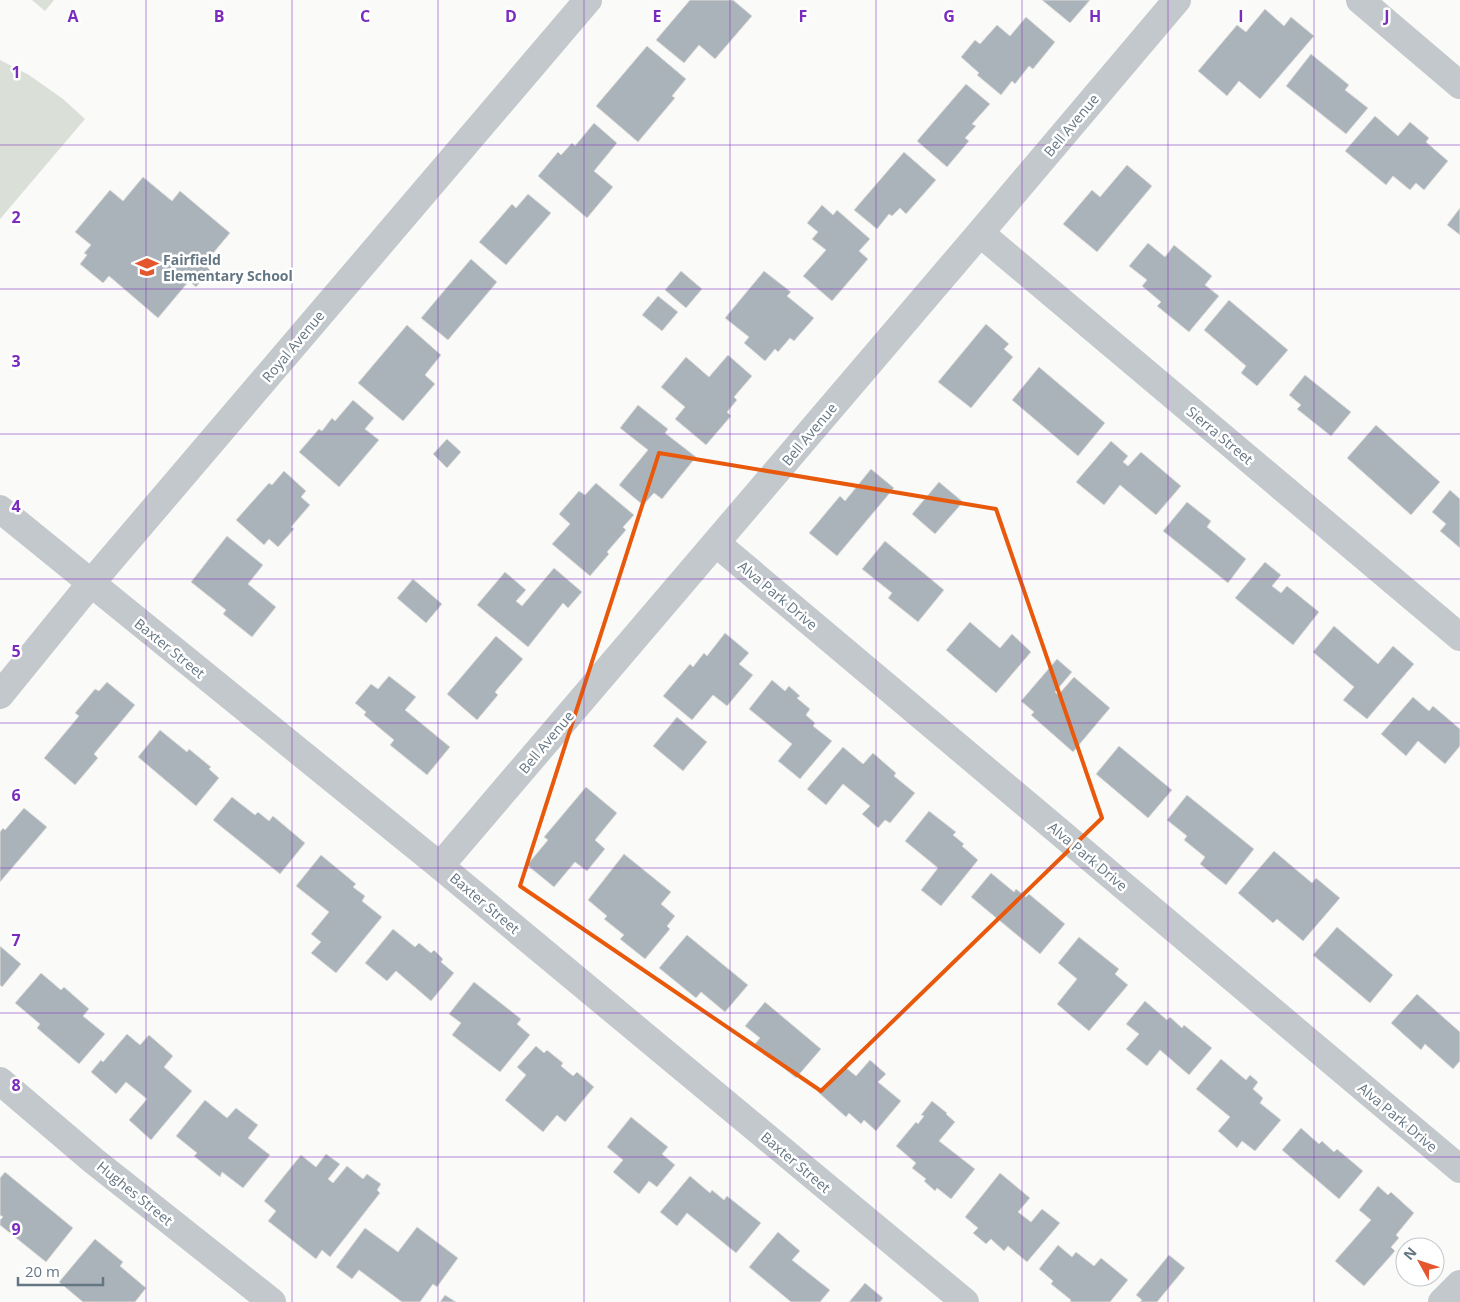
<svg xmlns="http://www.w3.org/2000/svg" width="1460" height="1302" font-family="'Open Sans',sans-serif">
<rect width="100%" height="100%" fill="#fafaf8"/>
<path fill="#dadfd7" d="M32,0h22l-9,11z
M0,60l29,15 34,24 22,20 -85,100z"/>
<path fill="#aab3b9" stroke="#dcdcda" d="M690,0h43l19,16 -37,43 -16,-14 -15,18 -28,-23z
M1042,0h48l-20,23z
M1265,9l19,17 7,-9 23,19 -54,63 -21,-18 -12,15 -29,-25 39,-46 9,7z
M1026,17l29,25 -22,27 -4,-3 -14,18 -3,-3 -11,14 -24,-20 2,-2 -18,-16 14,-17 5,4 17,-19 13,11z
M647,46l39,33 -14,17 3,2 -37,44 -42,-36z
M1311,54l38,31 -4,5 23,18 -22,26 -60,-48z
M966,84l24,20 -18,20 4,2 -11,12 4,3 -22,26 -30,-26z
M1375,116l23,20 12,-14 19,16 -3,4 22,19 -24,29 -8,-7 -6,7 -17,-14 -7,9 -41,-34z
M594,123l23,20 -23,28 19,16 -26,31 -49,-42 20,-24 3,3 11,-12 3,3z
M904,152l32,28 -30,34 -6,-6 -8,8 -3,-2 -12,15 -23,-19z
M1127,165l25,21 -55,66 -34,-28 29,-34 8,7z
M143,177l29,24 8,-10 50,42 -26,31 6,6 -14,17 -7,-6 -31,37 -49,-42 -6,7 -23,-19 7,-9 -3,-2 7,-8 -16,-13 35,-42 13,11z
M528,194l23,19 -45,52 -27,-23 33,-38 4,4z
M822,205l11,10 4,-5 33,29 -11,12 9,8 -36,42 -29,-25 23,-26 -14,-11 6,-7 -11,-9z
M1460,208v27l-13,-10z
M1148,243l17,14 9,-12 38,31 -7,9 14,11 -30,36 -32,-26 4,-4 -19,-16 5,-6 -18,-14z
M471,259l26,23 -49,58 -27,-22z
M681,271l21,18 -16,19 -21,-18z
M764,271l27,21 -4,4 27,22 -20,23 -4,-3 -12,14 -3,-3 -10,12 -21,-18 5,-6 -24,-19z
M658,296l20,16 -16,19 -20,-16z
M1229,300l59,50 -31,36 -16,-13 5,-7 -42,-36z
M986,324l23,20 -5,5 9,8 -42,51 -33,-26z
M407,325l34,30 -16,20 10,9 -32,37 -45,-38z
M728,355l24,21 -18,21 3,3 -10,12 4,4 -25,29 -31,-26 10,-12 -24,-20 25,-30 23,20z
M1039,367l66,56 -27,33 -66,-56z
M1305,375l46,37 -20,24 -34,-27 4,-4 -12,-10z
M353,400l21,18 -9,11 14,11 -40,47 -40,-35 20,-23 3,2 10,-13 3,3z
M638,405l30,24 -3,4 31,24 -34,42 -8,-6 -11,12 -24,-20 29,-35 -28,-22z
M1376,425l64,57 -29,33 -64,-57z
M447,439l14,13 -14,16 -14,-14z
M1111,441l17,15 -5,6 5,4 13,-14 40,34 -25,29 -36,-30 -16,20 -28,-23z
M871,469l23,19 -57,68 -28,-23 31,-37 5,5z
M284,471l22,20 -5,6 9,8 -19,22 3,2 -16,18 -9,-8 -5,6 -28,-25 33,-37 3,2z
M939,482l24,20 -28,32 -23,-20z
M596,483l38,32 -11,12 3,3 -19,22 2,2 -19,22 -38,-32 18,-20 -11,-10 20,-23 6,4z
M1450,490l10,9v49l-20,-17 6,-7 -14,-12z
M1187,502l24,19 -4,6 39,32 -18,24 -65,-52z
M227,536l36,29 -15,19 28,23 -24,30 -29,-23 3,-4 -35,-28z
M885,541l59,49 -26,32 -30,-24 4,-5 -30,-24z
M1265,562l16,13 -9,11 9,7 6,-7 32,26 -26,33 -58,-47z
M554,568l28,24 -14,16 -5,-5 -35,44 -51,-42 28,-33 21,18 -10,11 6,5z
M413,579l29,25 -16,19 -29,-25z
M970,622l30,26 12,-14 19,18 -35,41 -50,-43z
M1334,626l44,38 15,-18 21,18 -47,55 -24,-19 11,-13 -41,-35z
M725,633l24,20 -10,11 14,11 -26,31 -14,-11 -21,25 -29,-24 27,-32 3,3 11,-14 3,3z
M496,636l27,23 -28,33 3,3 -21,25 -30,-26z
M1057,659l15,13 -17,20 3,3 16,-18 36,31 -37,44 -42,-37 3,-3 -13,-11z
M389,676l27,21 -11,13 45,37 -23,28 -37,-30 4,-5 -30,-25 2,-3 -11,-9 16,-19 7,5z
M772,680l13,11 4,-5 11,10 -3,2 13,11 -4,6 9,8 -2,3 19,15 -32,38 -22,-18 14,-17 -43,-35z
M107,682l28,23 -41,49 4,4 -23,27 -31,-27 35,-42 -4,-3 20,-24 4,2z
M1413,697l16,14 4,-5 27,23v17l-15,18 -27,-23 -12,15 -25,-22z
M677,717l30,25 -24,29 -30,-25z
M160,730l27,22 2,-3 22,18 -2,2 10,9 -23,28 -58,-49z
M1119,746l53,44 -24,28 -52,-44z
M843,747l20,17 10,-11 23,20 -2,3 21,17 -25,30 -5,-3 -7,8 -16,-14 8,-8 -27,-22 -17,21 -19,-16z
M586,787l31,26 -22,27 10,9 -18,22 -12,-9 -21,25 -27,-22 21,-25 -4,-3z
M1187,795l67,54 -28,36 -26,-21 5,-7 -21,-17 3,-4 -20,-16z
M232,797l23,18 3,-3 11,9 4,-5 32,27 -25,31 -67,-54z
M24,808l23,19 -47,55v-50l3,-4 2,2z
M929,811l27,21 -3,3 11,9 -2,2 16,14 -37,46 -20,-16 17,-22 -33,-27z
M1274,851l38,32 4,-5 24,20 -37,43 -26,-22 -4,4 -35,-30z
M624,854l47,38 -10,12 14,12 -8,10 3,3 -25,30 -25,-20 4,-4 -20,-16 3,-3 -19,-16z
M321,855l35,29 -3,3 12,9 -3,5 20,16 -46,56 -25,-20 10,-11 -10,-8 18,-22 -33,-26z
M991,873l23,19 2,-3 10,8 3,-3 36,30 -25,30 -69,-57z
M1337,927l56,48 -23,28 -57,-48z
M393,929l22,18 4,-4 12,10 3,-3 9,9 -2,3 13,11 -23,28 -35,-30 -9,10 -22,-18z
M687,935l61,50 -23,27 -24,-20 -5,6 -37,-30z
M1079,937l40,32 -4,5 13,11 -39,46 -32,-27 20,-25 -19,-16z
M0,946l21,18 -19,23 -2,-2z
M41,973l20,17 3,-3 25,22 -6,7 22,18 -26,30 -42,-36 3,-4 -25,-21z
M474,982l47,37 -4,5 13,11 -30,37 -48,-37 9,-12 -12,-9z
M1417,994l43,38v29l-7,8 -28,-25 -4,6 -30,-27z
M1145,1001l22,19 3,-3 12,11 2,-3 28,23 -23,27 -29,-25 -13,16 -21,-17 13,-15 -13,-10z
M765,1002l56,47 -25,29 -41,-34 5,-6 -15,-12z
M127,1034l13,11 9,-10 24,21 -9,11 28,24 -41,49 -22,-20 18,-21 -21,-17 -10,12 -25,-22 10,-12 2,2z
M536,1046l8,7 3,-3 16,13 -2,3 12,10 4,-4 17,15 -29,35 -8,-7 -14,17 -38,-32 21,-25 -9,-8z
M1221,1059l25,21 4,-5 8,7 -5,7 10,9 -3,5 21,17 -26,31 -13,-10 -5,7 -19,-17 12,-14 -34,-28z
M870,1060l16,14 -8,8 23,19 -25,30 -12,-11 -3,4 -12,-11 -3,4 -28,-25 4,-5 3,3 20,-23 11,9z
M205,1100l22,18 9,-10 22,17 -10,13 22,17 -27,33 -21,-16 -2,5 -26,-21 3,-3 -21,-17z
M932,1101l15,12 -1,1 9,8 -16,19 36,28 -24,30 -14,-11 -2,3 -11,-10 2,-2 -14,-11 4,-5 -20,-17 20,-24 2,2 6,-8 -3,-1z
M631,1117l37,30 -6,7 13,11 -18,22 -8,-6 -10,13 -26,-22 10,-12 -16,-13z
M1301,1128l18,16 3,-3 12,11 3,-3 26,22 -24,28 -57,-49z
M326,1154l14,10 -12,15 5,4 14,-17 16,13 4,-5 14,10 -4,6 3,3 -50,64 -8,-7 -6,9 -48,-38 8,-10 -12,-10 37,-46 15,12z
M5,1172l68,56 -27,34 -46,-37v-5l3,-3 -3,-2v-37z
M1000,1173l30,25 -12,14 13,10 11,-13 18,14 -33,39 -19,-16 -4,5 -13,-12 -5,5 -13,-11 5,-5 -13,-11z
M690,1176l20,17 2,-3 12,10 3,-4 34,27 -25,30 -49,-40 -10,13 -17,-14z
M1378,1186l10,9 3,-3 23,21 -18,22 3,3 -8,9 4,4 -31,35 -29,-25 36,-41 -12,-10z
M417,1227l41,31 -21,29 -4,-3 -13,18h-18l-43,-32 -7,9 -16,-12 29,-39 33,24z
M778,1232l22,19 -8,9 38,30 -10,12h-29l-42,-35z
M95,1239l28,23 -3,4 26,22 -11,14h-52l-24,-20z
M1058,1245l14,12 4,-5 18,14 7,-8 27,22 -18,22h-40l1,-2 -20,-16 2,-3 -14,-12z
M1169,1255l16,13 -28,34h-17l2,-2 -6,-5z
M865,1283l18,15 -3,4h-31z
M445,1295l11,7h-16z"/>
<g fill="none" stroke-linecap="round" stroke-linejoin="round">
<path stroke="#c3c8cc" stroke-width="28" d="M1360,0l100,85
M980,233l480,404
M0,509l440,357 525,436
M716,543l744,626
M440,866l540,-633 197,-233
M0,1081l94,80 178,141
M1442,1302l18,-18"/>
<path stroke="#c3c8cc" stroke-width="28" d="M0,695l91,-112 497,-583"/>
</g>
<path fill="none" stroke="#e8590c" stroke-width="4" stroke-linejoin="round" d="M659,453l337,56 106,309 -281,273 -301,-205z"/>
<path fill="none" stroke="#7b2cbf" stroke-width="1" stroke-opacity="0.55" d="M146,0v1302M292,0v1302M438,0v1302M584,0v1302M730,0v1302M876,0v1302M1022,0v1302M1168,0v1302M1314,0v1302M0,145h1460M0,289h1460M0,434h1460M0,579h1460M0,723h1460M0,868h1460M0,1013h1460M0,1157h1460"/>
<defs>
<symbol id="school-bare" viewBox="-9 -9 18 18"><path d="M0-5L7-2L0 1L-7-2ZM-4 1L0 2.5L4 1V4Q0 6-4 4Z" fill="#e4572e" stroke="#fff" stroke-width="2.5" paint-order="stroke"/></symbol>
</defs>
<g fill-rule="evenodd">
<use href="#school-bare" x="131" y="251" width="32" height="32"/>
</g>
<g text-anchor="middle" dominant-baseline="central" stroke-width="5" stroke-linejoin="round" paint-order="stroke">
<g font-size="14" fill="#657683" stroke="#fff">
<text transform="translate(1071 125) rotate(-50)">Bell Avenue</text>
<text transform="translate(293 346) rotate(-50)">Royal Avenue</text>
<text transform="translate(809 434) rotate(-50)">Bell Avenue</text>
<text transform="translate(1220 435) rotate(40)">Sierra Street</text>
<text transform="translate(778 595) rotate(40)">Alva Park Drive</text>
<text transform="translate(170 648) rotate(39)">Baxter Street</text>
<text transform="translate(546 742) rotate(-50)">Bell Avenue</text>
<text transform="translate(1088 856) rotate(40)">Alva Park Drive</text>
<text transform="translate(485 903) rotate(40)">Baxter Street</text>
<text transform="translate(1398 1117) rotate(40)">Alva Park Drive</text>
<text transform="translate(796 1162) rotate(40)">Baxter Street</text>
<text transform="translate(135 1193) rotate(39)">Hughes Street</text>
</g>
<g font-size="14" font-weight="bold" fill="#657683" stroke="#fff" text-anchor="start">
<text x="163" y="259">Fairfield<tspan x="163" dy="16">Elementary School</tspan></text>
</g>
</g>
<g font-size="16" text-anchor="middle" font-weight="bold" fill="#7b2cbf" stroke="#fff" stroke-width="5" stroke-linejoin="round" paint-order="stroke">
<text x="73" y="22">A</text>
<text x="219" y="22">B</text>
<text x="365" y="22">C</text>
<text x="511" y="22">D</text>
<text x="657" y="22">E</text>
<text x="803" y="22">F</text>
<text x="949" y="22">G</text>
<text x="1095" y="22">H</text>
<text x="1241" y="22">I</text>
<text x="1387" y="22">J</text>
<text x="16" y="78">1</text>
<text x="16" y="223">2</text>
<text x="16" y="367">3</text>
<text x="16" y="512">4</text>
<text x="16" y="657">5</text>
<text x="16" y="801">6</text>
<text x="16" y="946">7</text>
<text x="16" y="1091">8</text>
<text x="16" y="1235">9</text>
</g>
<g transform="translate(1420 1262) rotate(310)"><circle r="24" fill="#ffffff" stroke="#c1c8cd"/>
<path d="M0-4L9 19L0 12L-9 19Z" fill="#e4572e"/>
<text y="-8" font-size="14" font-weight="bold" text-anchor="middle" fill="#657683">N</text>
</g>
<path d="M18 1277v8h85v-8" fill="none" stroke="#657683" stroke-width="2.5"/>
<text x="25" y="1277" font-size="15" fill="#657683" stroke="#ffffff" stroke-width="4" paint-order="stroke">20 m</text>
</svg>
